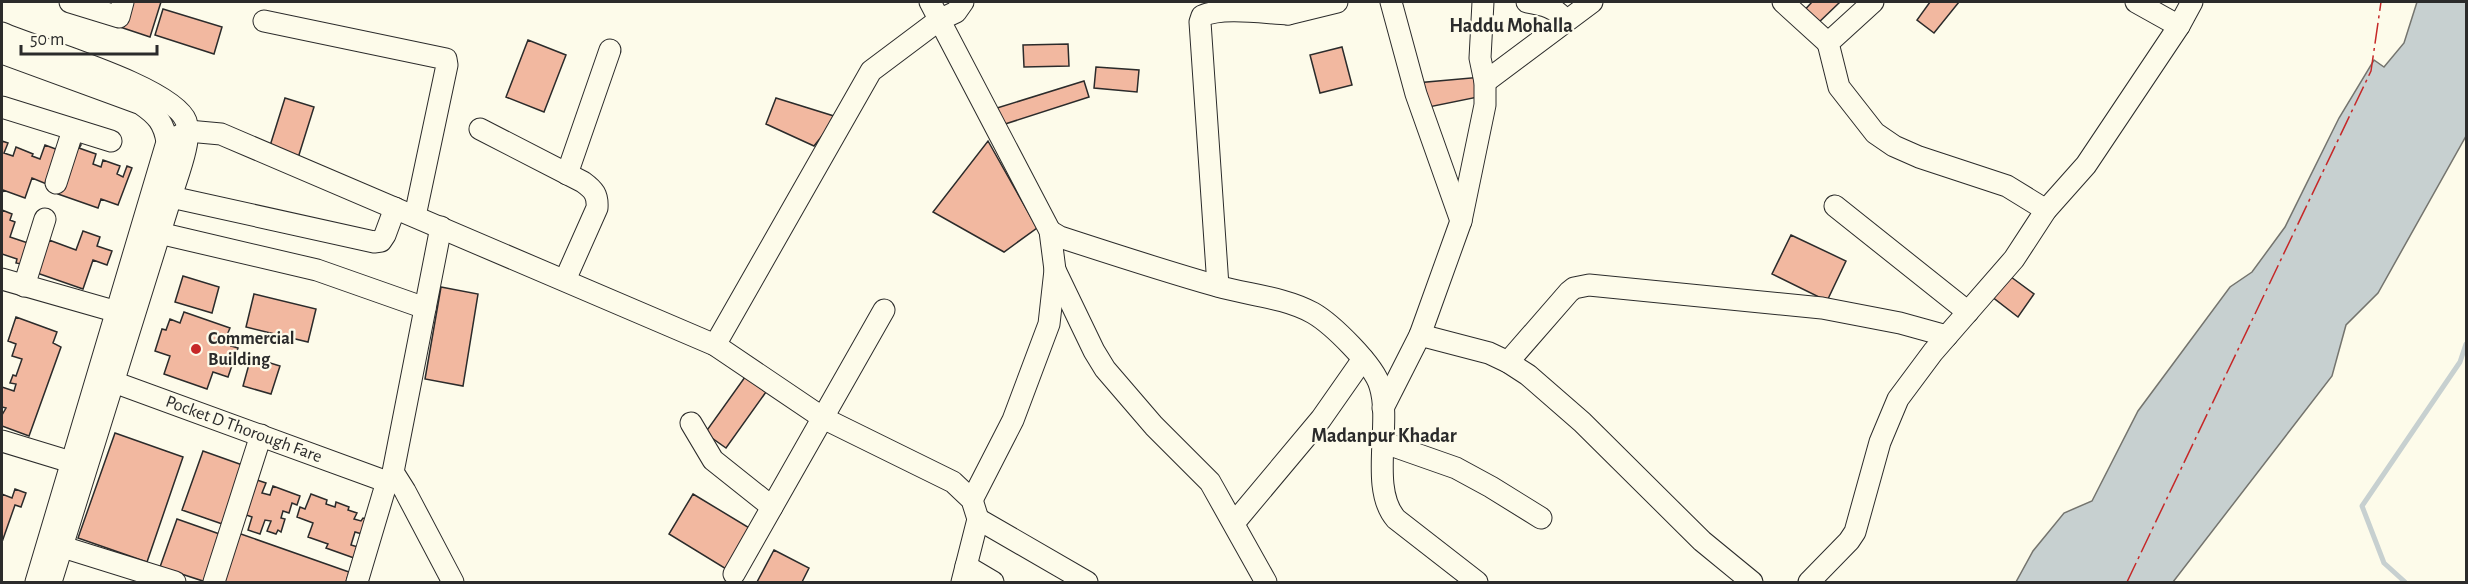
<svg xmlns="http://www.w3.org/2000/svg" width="2468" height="584" font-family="'Alegreya Sans',sans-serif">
<rect width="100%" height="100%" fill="#fdfbea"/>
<path fill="#c7d0d0" stroke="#74746e" stroke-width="1.5" d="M2417,2h49v134l-88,157 -32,32 -14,51 -159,206h-157l17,-31 31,-38 28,-12 46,-90 92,-124 22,-15 33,-45 54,-109 35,-58 10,7 20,-24z"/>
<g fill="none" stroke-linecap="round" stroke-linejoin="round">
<path stroke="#c7d0d0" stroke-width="5" d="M2405,582l-21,-19 -22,-57 98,-144 6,-18"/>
</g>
<path fill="#f2b8a0" stroke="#2b2b2b" stroke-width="1.5" d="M128,2h33l-11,35 -30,-10z
M1812,2h28l-25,24 -14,-12z
M1930,2h29l-25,31 -17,-13z
M163,9l59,18 -8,27 -59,-19z
M528,40l38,15 -22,57 -38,-15z
M1068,44l1,22 -45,1 -1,-22z
M1342,47l10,38 -32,8 -10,-38z
M1096,67l43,3 -2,22 -43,-4z
M1482,77l1,19 -59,12 -8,-25z
M1084,81l5,16 -87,28 -5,-17z
M285,98l29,9 -16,51 -29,-9z
M776,98l61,19 -23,29 -48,-22z
M2,141l6,2 -4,10 9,3 3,-9 17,7 -1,2 8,3 5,-14 16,6 -12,34 -17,-7 -7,20 -22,-8 -1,4z
M988,141l49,87 -33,24 -71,-40z
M76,144l5,1 -2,3 17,6 -3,10 8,3 2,-7 17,6 -3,8 6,3 4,-11 5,2 -14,37 -17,-6 -3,9 -40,-14z
M2,210l10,4 -2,6 5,2 -5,15 18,6 -7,21 -5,-1 1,-4 -15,-5z
M83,231l17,6 -3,9 15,5 -5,14 -14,-5 -10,29 -46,-16 12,-33 27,10z
M1791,235l55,26 -19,40 -55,-27z
M2007,274l27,20 -16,23 -27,-21z
M183,276l36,11 -7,26 -37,-11z
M441,287l37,7 -15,92 -38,-7z
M254,294l62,15 -8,33 -62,-15z
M184,312l46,16 -3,7 7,3 -3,8 7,2 -10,29 -15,-5 -6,17 -43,-15 6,-18 -15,-5 7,-22 4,1 4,-11 10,4z
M16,317l41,15 -4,11 8,4 -32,89 -27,-10v-11l4,-7 -4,-1v-20l12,4 2,-7 -6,-1 3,-8 3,1 6,-17 -10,-3 4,-12 -8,-3z
M251,357l29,9 -9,28 -28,-8z
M745,377l21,15 -40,56 -21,-15z
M115,433l68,24 -36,105 -69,-24z
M203,451l45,16 -20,59 -46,-16z
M257,480l9,3 -4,10 8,2 3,-9 27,10 -3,9 -5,-2 -3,10 -6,-2 -2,7 4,1 -4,13 -3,-2 -2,4 -9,-3 4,-10 -6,-1 -5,14 -12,-4 4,-13 -14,-5z
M15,489l11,4 -5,14 -6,-2 -13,37v-48l10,4z
M311,494l16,6 -1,4 9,3 1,-5 13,5 -1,3 9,3 -3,6 7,2 2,-3 4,1 -5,15 -7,-2 -4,13 7,2 -4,11 -28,-10 2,-4 -20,-7 5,-14 -16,-6 3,-10 5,2z
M693,494l63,38 -25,40 -62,-38z
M177,519l51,18 -22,45 -46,-15z
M238,533l111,39 -3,10h-126z
M774,550l35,18 -7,14h-45z"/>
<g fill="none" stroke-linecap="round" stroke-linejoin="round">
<defs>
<g id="minor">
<path d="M70,2l49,15 4,-15"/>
<path d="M930,2l120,229 5,39 -6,54 -36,96 -41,80"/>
<path d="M1288,2v12l49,-12"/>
<path d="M1391,2l25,92 45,127"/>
<path d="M1527,2c17,3 28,5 39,19"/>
<path d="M1783,2l45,41"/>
<path d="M1873,2l-45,41 11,44 36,46 19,13 25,11 88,29 39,24"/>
<path d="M2136,2l43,24"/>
<path d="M264,21l182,38 1,6 -32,151"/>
<path d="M2,33c36,16 171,54 184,88 7,18 -10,58 -15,76l-120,385"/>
<path d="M2,53l139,51c16,11 23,19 26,38l-131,440"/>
<path d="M1485,82l107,-80"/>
<path d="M2,107l109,34"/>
<path d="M480,129l103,53c11,8 15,13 14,26l-32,72"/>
<path d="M167,142l21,-11 33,3 494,211 108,73 130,64 19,18 6,19 -16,63"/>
<path d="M567,174l43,-124"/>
<path d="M56,183l17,-53"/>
<path d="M171,197l203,45 7,-1 4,-6 10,-27"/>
<path d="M1835,206l133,106"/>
<path d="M441,227l-48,245 12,19 48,91"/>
<path d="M1050,231l10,6c52,17 104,34 157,49 31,9 67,11 96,27 19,11 61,52 67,73 12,38 -11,102 16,133l81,63"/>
<path d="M159,233l158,37 108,38"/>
<path d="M1055,270l39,81 11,18 49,57 56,56 56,100"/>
<path d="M2,279l126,36"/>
<path d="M24,286l21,-67"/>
<path d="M1218,286l-18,-264 2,-6c20,-10 63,-3 86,-2"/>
<path d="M1420,335l69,18 19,9 20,13 54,47 120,119 50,41"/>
<path d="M715,345l156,-274 68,-51 17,-8 7,-10"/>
<path d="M1508,362l61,-70 5,-4 15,-3 233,23 78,15 47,13"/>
<path id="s1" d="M100,377l282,103 3,8 -28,94"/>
<path d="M1383,408l37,-73 41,-114 24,-116v-23l-5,-24 3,-56"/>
<path d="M691,423l22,37 59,47"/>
<path d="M2,441l82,25"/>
<path d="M1382,442l74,26 35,19 50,31"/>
<path d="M978,519l109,63"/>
<path d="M1234,523l87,-104 42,-60"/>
<path d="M50,543l125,39"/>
<path d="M966,566l27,16"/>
<path d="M734,574l150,-264"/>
<path d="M214,582l47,-147"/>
<path d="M1809,582l40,-41 6,-9 25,-90 18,-43 35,-47 81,-93 32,-49 40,-45 93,-139 13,-24"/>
</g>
</defs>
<use href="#minor" stroke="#2b2b2b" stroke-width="23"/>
<use href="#minor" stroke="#fdfbea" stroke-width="21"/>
<path stroke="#c62828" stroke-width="1.5" stroke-dasharray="21 4.5 3 4.5" stroke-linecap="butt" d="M2127,582l244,-511 10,-69"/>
</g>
<circle fill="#c62828" stroke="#fdfbea" stroke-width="2" cx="196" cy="349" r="6"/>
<g text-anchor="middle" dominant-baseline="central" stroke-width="4.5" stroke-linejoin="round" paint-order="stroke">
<g font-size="18" font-weight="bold" fill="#2b2b2b" stroke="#fdfbea" text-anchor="start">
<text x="208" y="339">Commercial<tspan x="208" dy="21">Building</tspan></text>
</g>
<g font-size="18" fill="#2b2b2b" stroke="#fdfbea">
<text stroke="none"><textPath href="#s1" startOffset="153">Pocket D Thorough Fare</textPath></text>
</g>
<g font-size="20" font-weight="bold" fill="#2b2b2b" stroke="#fdfbea">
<text x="1511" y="26">Haddu Mohalla</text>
<text x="1384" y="436">Madanpur Khadar</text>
</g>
</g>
<rect width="2468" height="584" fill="none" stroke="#2b2b2b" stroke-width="6"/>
<path d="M21 45v9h136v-9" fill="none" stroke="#2b2b2b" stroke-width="3"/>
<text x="30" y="45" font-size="18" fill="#2b2b2b" stroke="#fdfbea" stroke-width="4.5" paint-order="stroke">50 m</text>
</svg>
